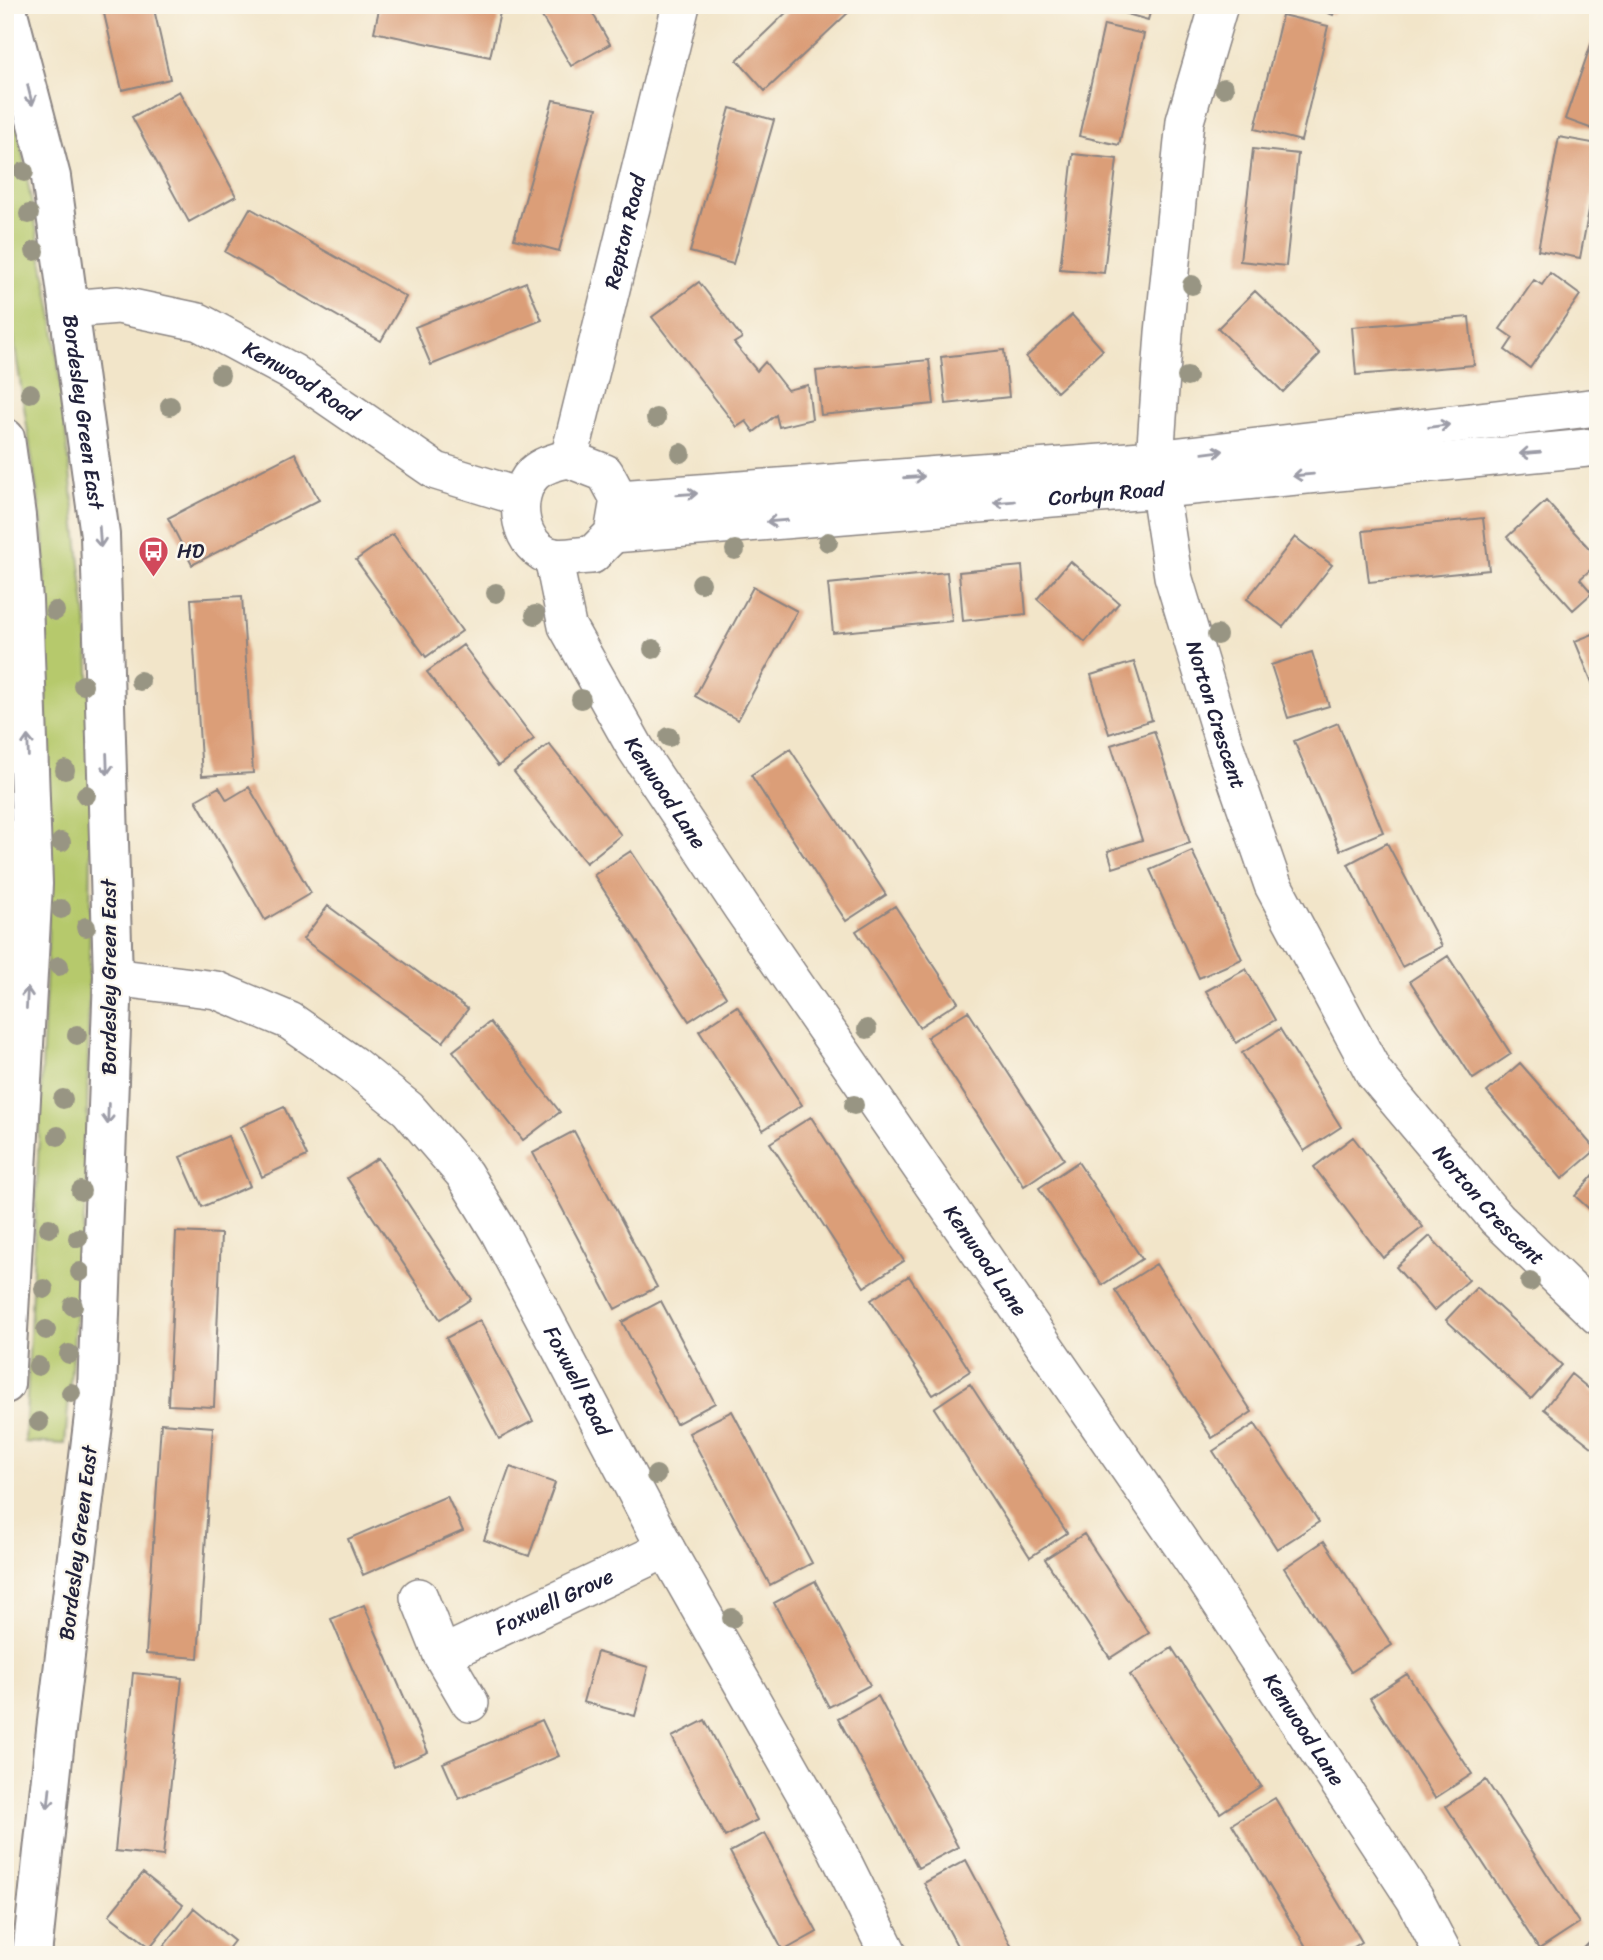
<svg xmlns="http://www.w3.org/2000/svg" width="1603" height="1960" font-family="Sriracha,sans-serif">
<rect width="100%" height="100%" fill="#fbf7ec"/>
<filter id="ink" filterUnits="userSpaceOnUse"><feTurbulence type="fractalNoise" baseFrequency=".0143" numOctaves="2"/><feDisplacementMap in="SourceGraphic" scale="14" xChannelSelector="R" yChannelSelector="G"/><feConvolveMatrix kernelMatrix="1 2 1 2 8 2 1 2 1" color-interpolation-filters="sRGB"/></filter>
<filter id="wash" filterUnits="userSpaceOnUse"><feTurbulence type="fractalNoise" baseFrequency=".00686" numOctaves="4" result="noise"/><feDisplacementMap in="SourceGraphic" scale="28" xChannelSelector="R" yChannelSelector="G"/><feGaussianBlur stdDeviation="1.57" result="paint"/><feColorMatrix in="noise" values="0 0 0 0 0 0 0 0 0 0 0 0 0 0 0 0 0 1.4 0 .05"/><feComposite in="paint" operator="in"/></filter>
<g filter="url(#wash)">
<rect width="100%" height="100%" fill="#f2e5c9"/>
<path fill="#b6c96c" stroke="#6c7654" stroke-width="2" d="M17,124l36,194 35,317 4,143 -6,416 -21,250 -40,-2 23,-504 -4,-400 -39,-256v-157z"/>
<g id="blocks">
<path fill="#db9e78" d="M102,5h51l17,74 -48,11z
M380,5h106l15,3 -11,49 -116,-25z
M535,5h53l22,39 -39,22z
M794,5h51l5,6 -85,80 -28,-31z
M1107,5h45l-4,15 -42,-12z
M1309,5h28l-4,10z
M1282,15l46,11 -27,115 -46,-12z
M1104,25l40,9 -25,111 -40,-9z
M1597,27h1v104l-33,-12z
M179,91l57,105 -47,26 -57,-105z
M553,100l44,8 -38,143 -45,-12z
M730,108l44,12 -41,144 -43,-12z
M1559,137l39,7v19l-18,95 -42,-8z
M1253,149l45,5 -12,112 -46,-5z
M1073,154l44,5 -13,114 -44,-4z
M250,208l156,89 -25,44 -156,-89z
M1550,273l30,22 -50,73 -25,-18 8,-12 -13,-9 34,-49 8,5z
M526,282l16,38 -111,45 -16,-38z
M699,282l43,56 -8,5 23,28 8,-9 22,28 21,-5 4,34 -33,8 -3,-12 -22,17 -8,-11 -9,6 -85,-110z
M1255,291l65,63 -37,38 -65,-64z
M1072,315l31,35 -46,42 -31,-35z
M1469,317l5,48 -118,10 -4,-48z
M1004,350l5,47 -63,7 -5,-47z
M929,360l5,44 -113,11 -5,-44z
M295,453l24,47 -127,65 -24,-47z
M1546,501l52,57v5l-18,16 12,14 -19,17 -66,-73z
M1483,518l6,52 -120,12 -6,-51z
M393,534l69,97 -36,26 -70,-97z
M1295,537l37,28 -49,62 -36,-28z
M1070,561l49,42 -34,39 -48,-43z
M1022,566l4,48 -63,7 -4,-49z
M947,572l5,49 -119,12 -5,-49z
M753,587l44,24 -59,109 -43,-24z
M242,596l11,177 -51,3 -11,-177z
M1598,632v65l-23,-56z
M463,645l71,94 -36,27 -71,-94z
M1312,652l17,54 -41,12 -17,-53z
M1134,662l18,58 -43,14 -18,-59z
M1338,723l45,109 -43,18 -46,-109z
M1154,731l36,112 -77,25 -5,-17 34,-11 -31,-95z
M549,744l72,91 -35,28 -72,-91z
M790,749l96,146 -40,26 -95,-146z
M219,787l8,13 22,-13 62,106 -46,27 -69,-120z
M1387,843l55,103 -40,21 -54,-103z
M631,851l95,146 -37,24 -95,-146z
M1192,851l50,108 -43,19 -49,-108z
M328,906l140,103 -25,33 -140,-103z
M895,906l63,96 -39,25 -63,-96z
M1448,956l63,98 -38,25 -63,-98z
M1246,969l29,51 -39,23 -30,-52z
M737,1006l65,99 -39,25 -64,-99z
M968,1011l96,148 -40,27 -97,-149z
M490,1022l70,90 -37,28 -70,-89z
M1280,1029l61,98 -37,24 -62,-98z
M1520,1063l76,87 -34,29 -75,-87z
M284,1107l23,49 -45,21 -22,-50z
M811,1117l93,144 -40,26 -94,-144z
M574,1131l83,156 -42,22 -82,-156z
M228,1136l22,50 -48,21 -22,-50z
M1353,1137l70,90 -40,31 -69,-91z
M378,1158l93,141 -31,20 -93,-141z
M1078,1162l64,97 -40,26 -63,-97z
M1598,1170v47l-23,-21z
M176,1232l45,2 -7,173 -46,-2z
M1430,1236l39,44 -35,31 -38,-44z
M1156,1264l96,148 -40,26 -97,-148z
M909,1276l61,95 -37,24 -62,-95z
M1477,1287l85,78 -31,34 -85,-79z
M661,1301l54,102 -39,21 -54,-102z
M480,1320l53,101 -34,18 -53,-101z
M1571,1374l27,22v56l-54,-43z
M970,1384l97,149 -37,24 -96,-149z
M732,1411l80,152 -42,22 -81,-152z
M161,1423l52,4 -15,231 -52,-4z
M1255,1424l64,98 -42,27 -64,-98z
M510,1467l45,16 -26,73 -45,-16z
M447,1496l16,35 -100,44 -15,-36z
M1084,1534l65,99 -39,25 -65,-99z
M1324,1541l68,104 -41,27 -67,-104z
M815,1581l55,104 -41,22 -55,-104z
M364,1605l64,147 -34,15 -63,-148z
M1172,1648l89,138 -41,27 -90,-138z
M597,1652l51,15 -13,49 -52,-14z
M133,1673l49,5 -19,178 -48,-5z
M1407,1674l65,100 -37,24 -65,-100z
M878,1696l80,151 -40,21 -80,-150z
M542,1720l17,36 -100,43 -16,-36z
M705,1720l52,100 -32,17 -53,-100z
M1486,1780l93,143 -40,26 -93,-143z
M1275,1798l87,144 -21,13h-30l-79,-131z
M765,1833l52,99 -34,19 -53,-99z
M966,1860l27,51 23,44h-54l-25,-47 -13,-25z
M143,1873l40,32 -33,42 -41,-32z
M194,1908l40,33 -11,14h-58l-5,-4z
M1589,1943l9,8v4h-21z"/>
</g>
</g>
<g filter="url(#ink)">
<use href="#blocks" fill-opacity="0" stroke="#8a8482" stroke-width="2"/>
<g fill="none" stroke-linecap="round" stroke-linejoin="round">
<defs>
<g id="street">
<path id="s1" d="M1219,5l-34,116 -21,212 -9,126 18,117 52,171 48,138 101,188 123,146 101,97"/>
<path id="s2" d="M69,309l49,-4 81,17 93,50 144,99 84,26"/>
<path id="s3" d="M569,459l112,-454"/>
<path d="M569,459l36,14 14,26 -6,35 -21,21c-11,0 -27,4 -38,2 -35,-7 -44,-60 -20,-84 10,-9 23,-12 35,-14z"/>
<path d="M619,499l536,-40 443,-52"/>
<path id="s4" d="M613,534l548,-45 437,-42"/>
<path id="s5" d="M553,557l14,69 69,123 106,159 464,672 209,319 29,56"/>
<path id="s6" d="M113,977l103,13 74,31 63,44 55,44 56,65 34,56 168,319 170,299 53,107"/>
<path d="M419,1597l23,58 28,48"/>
<path id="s7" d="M442,1655l224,-106"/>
</g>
<g id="secondary">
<path id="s8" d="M6,5l45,172 49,358 13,442 -16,414 -41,339 -24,225"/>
<path d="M5,438l11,78 7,84 10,284 -28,500"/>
</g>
</defs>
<use href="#street" stroke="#8a8482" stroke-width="40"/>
<use href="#secondary" stroke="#8a8482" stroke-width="42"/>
<use href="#street" stroke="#fff" stroke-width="37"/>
<use href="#secondary" stroke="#fff" stroke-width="38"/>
</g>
<g fill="#989583">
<circle cx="1224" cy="88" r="10"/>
<circle cx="24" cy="172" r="10"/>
<circle cx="29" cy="214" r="10"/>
<circle cx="35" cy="251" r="10"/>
<circle cx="1192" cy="285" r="10"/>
<circle cx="220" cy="375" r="10"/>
<circle cx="1187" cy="377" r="10"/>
<circle cx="30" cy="393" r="10"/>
<circle cx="170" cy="406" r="10"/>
<circle cx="656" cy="418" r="10"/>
<circle cx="681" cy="453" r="10"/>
<circle cx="828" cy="542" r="10"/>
<circle cx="735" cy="550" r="10"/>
<circle cx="701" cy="583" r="10"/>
<circle cx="496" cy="593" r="10"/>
<circle cx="55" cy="611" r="10"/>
<circle cx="535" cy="615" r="10"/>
<circle cx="1217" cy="635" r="10"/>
<circle cx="653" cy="649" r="10"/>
<circle cx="140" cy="681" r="10"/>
<circle cx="83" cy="685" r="10"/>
<circle cx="581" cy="699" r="10"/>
<circle cx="669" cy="737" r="10"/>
<circle cx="65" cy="770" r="10"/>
<circle cx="86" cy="795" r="10"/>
<circle cx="61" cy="842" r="10"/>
<circle cx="61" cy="909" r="10"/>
<circle cx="86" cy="927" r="10"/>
<circle cx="59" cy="966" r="10"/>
<circle cx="867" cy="1029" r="10"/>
<circle cx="77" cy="1035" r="10"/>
<circle cx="63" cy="1099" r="10"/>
<circle cx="854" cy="1105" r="10"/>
<circle cx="58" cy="1136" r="10"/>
<circle cx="81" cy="1191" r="10"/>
<circle cx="49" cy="1228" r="10"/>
<circle cx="78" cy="1238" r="10"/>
<circle cx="80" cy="1272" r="10"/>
<circle cx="1530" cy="1282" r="10"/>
<circle cx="44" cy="1289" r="10"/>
<circle cx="73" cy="1306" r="10"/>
<circle cx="46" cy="1330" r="10"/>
<circle cx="69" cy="1354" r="10"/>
<circle cx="38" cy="1366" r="10"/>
<circle cx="71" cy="1393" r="10"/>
<circle cx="39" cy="1422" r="10"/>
<circle cx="656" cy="1475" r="10"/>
<circle cx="732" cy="1618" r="10"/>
</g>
<defs><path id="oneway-shaft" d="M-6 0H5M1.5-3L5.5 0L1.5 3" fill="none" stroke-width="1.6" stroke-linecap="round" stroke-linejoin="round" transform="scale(1.75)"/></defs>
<g stroke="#9c9ca7">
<use href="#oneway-shaft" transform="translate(30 95) rotate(76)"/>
<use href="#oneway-shaft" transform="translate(1439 426) rotate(-7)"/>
<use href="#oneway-shaft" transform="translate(1213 452) rotate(-7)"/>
<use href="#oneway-shaft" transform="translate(1530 453) rotate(175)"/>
<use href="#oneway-shaft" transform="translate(1303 475) rotate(175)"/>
<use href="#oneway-shaft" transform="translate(914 477) rotate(-4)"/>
<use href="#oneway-shaft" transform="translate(687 494) rotate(-4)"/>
<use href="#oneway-shaft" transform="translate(1004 502) rotate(175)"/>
<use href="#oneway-shaft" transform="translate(777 521) rotate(175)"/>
<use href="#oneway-shaft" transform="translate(100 537) rotate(86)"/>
<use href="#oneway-shaft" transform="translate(28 746) rotate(-92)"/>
<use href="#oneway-shaft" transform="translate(107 764) rotate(88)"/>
<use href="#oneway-shaft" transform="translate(27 998) rotate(-87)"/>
<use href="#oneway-shaft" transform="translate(108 1114) rotate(92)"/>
<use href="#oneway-shaft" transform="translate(49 1798) rotate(96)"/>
</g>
</g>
<defs>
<symbol id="bus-pin" viewBox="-11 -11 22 30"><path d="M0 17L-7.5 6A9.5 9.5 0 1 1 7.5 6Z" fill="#d1495b" stroke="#fbf7ec"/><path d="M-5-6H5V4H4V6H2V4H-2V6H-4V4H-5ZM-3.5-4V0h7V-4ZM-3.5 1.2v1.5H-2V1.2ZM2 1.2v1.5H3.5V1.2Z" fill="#fff"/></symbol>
</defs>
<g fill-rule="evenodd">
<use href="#bus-pin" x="136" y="534" width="35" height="47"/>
</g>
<g text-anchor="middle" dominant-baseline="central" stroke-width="5" stroke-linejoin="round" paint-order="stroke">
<g font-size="21" fill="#22223b" stroke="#fbf7ec">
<text stroke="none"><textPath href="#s3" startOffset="234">Repton Road</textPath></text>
<text stroke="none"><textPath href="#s2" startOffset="250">Kenwood Road</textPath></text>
<text stroke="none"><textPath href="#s8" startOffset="415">Bordesley Green East</textPath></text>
<text stroke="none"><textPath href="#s4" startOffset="495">Corbyn Road</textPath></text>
<text stroke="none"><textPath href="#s1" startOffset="724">Norton Crescent</textPath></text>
<text stroke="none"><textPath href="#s5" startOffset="264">Kenwood Lane</textPath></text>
<text transform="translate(109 977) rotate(-90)">Bordesley Green East</text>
<text stroke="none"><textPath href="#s1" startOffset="1292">Norton Crescent</textPath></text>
<text stroke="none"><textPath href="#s5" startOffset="831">Kenwood Lane</textPath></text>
<text stroke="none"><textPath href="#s6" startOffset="653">Foxwell Road</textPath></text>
<text transform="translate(78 1543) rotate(-83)">Bordesley Green East</text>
<text stroke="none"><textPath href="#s7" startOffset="124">Foxwell Grove</textPath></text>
<text stroke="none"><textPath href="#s5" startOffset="1398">Kenwood Lane</textPath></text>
</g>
<g font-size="21" fill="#22223b" stroke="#fbf7ec" text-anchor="start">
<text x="177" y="551">HD</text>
</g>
</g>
<rect width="1603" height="1960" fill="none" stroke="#fbf7ec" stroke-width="28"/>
</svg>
